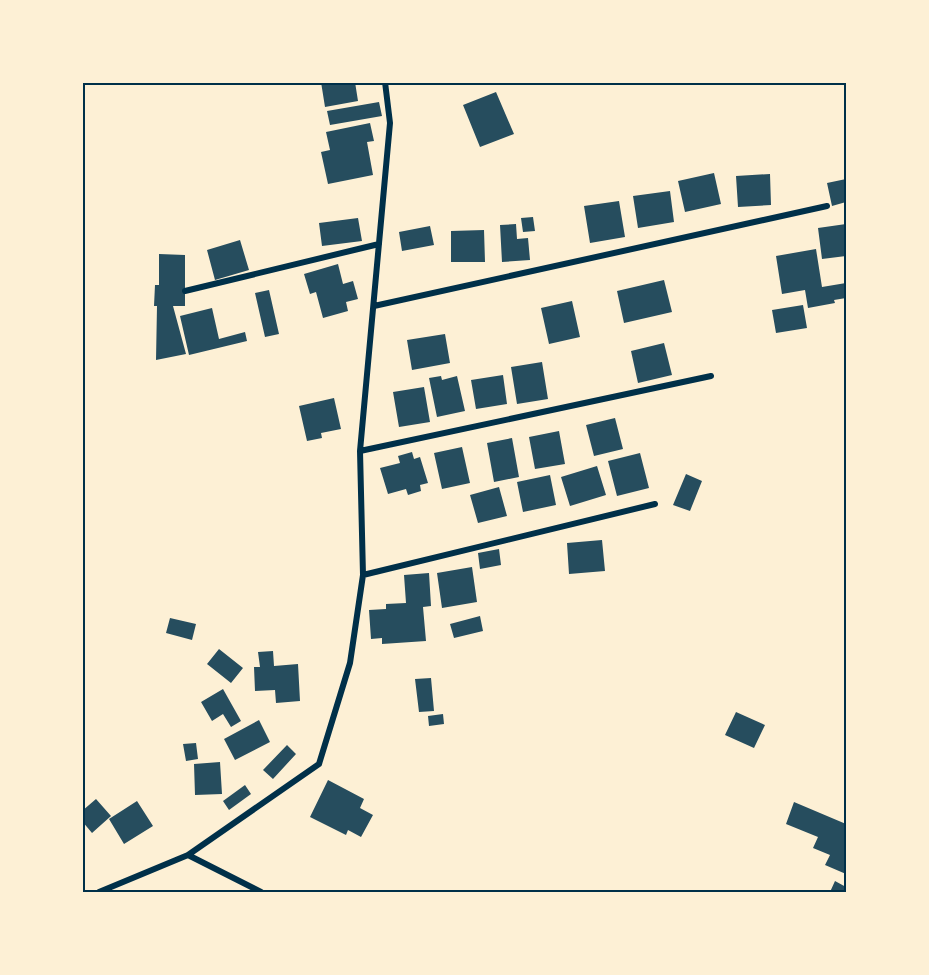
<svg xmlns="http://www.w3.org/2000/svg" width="929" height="975" font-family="Cabin,sans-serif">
<rect width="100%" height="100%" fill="#fdf0d5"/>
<path fill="#264d5e" d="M321,82h34l3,19 -33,6z
M496,92l18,42 -34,13 -17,-42z
M379,102l3,14 -52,9 -3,-14z
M370,123l4,18 -7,1 6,33 -45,9 -7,-32 9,-2 -4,-18z
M714,173l7,31 -36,8 -7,-31z
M770,174l1,31 -33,2 -2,-31z
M846,179v23l-14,4 -5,-23z
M670,191l4,31 -36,6 -5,-32z
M619,201l6,36 -35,6 -6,-37z
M533,217l2,14 -12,1 -2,-14z
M358,218l4,23 -40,5 -3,-23z
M516,224l1,15 11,-1 2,22 -28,2 -2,-37z
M846,224v32l-24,3 -4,-31z
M430,226l4,19 -32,6 -3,-19z
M484,230l1,32h-34v-31z
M240,240l9,30 -34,10 -8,-30z
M816,249l6,38 24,-4v15l-12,2 1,3 -27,5 -3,-18 -23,4 -6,-38z
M159,254l26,1v51h-12l13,48 -30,6 1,-54h-3l1,-21h4z
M338,264l5,20 10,-3 5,18 -12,3 2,9 -25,7 -7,-26 -6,2 -6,-20z
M664,280l8,32 -48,11 -7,-32z
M269,290l10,44 -14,3 -10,-44z
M572,301l8,36 -31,7 -8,-36z
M803,305l4,23 -31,5 -4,-23z
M212,308l7,31 26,-7 2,9 -58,14 -9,-39z
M445,334l5,29 -38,7 -5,-30z
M664,343l8,32 -34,8 -7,-32z
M542,362l6,37 -31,5 -6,-37z
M503,375l4,29 -31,5 -5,-29z
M441,376l1,4 15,-4 8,35 -28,6 -8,-39z
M424,387l6,35 -31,5 -6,-35z
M334,398l7,31 -20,4 1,5 -15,3 -8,-35z
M615,418l8,31 -29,7 -8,-31z
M559,431l6,33 -30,5 -6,-32z
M512,438l7,39 -25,5 -7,-39z
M462,447l8,36 -28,6 -8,-36z
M412,452l2,7 6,-2 8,26 -8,2 1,6 -13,4 -2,-6 -18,5 -8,-26 20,-5 -2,-7z
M640,453l9,35 -32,8 -9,-35z
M597,466l9,29 -36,11 -9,-29z
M686,474l16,7 -12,30 -17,-6z
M550,475l6,30 -33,7 -6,-30z
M499,487l8,29 -29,7 -8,-28z
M602,540l3,31 -36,3 -2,-31z
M499,549l2,16 -21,4 -2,-16z
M472,567l5,35 -35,6 -5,-35z
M429,573l2,33 -8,1 3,34 -44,3v-6l-11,1 -2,-29 17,-1v-5l20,-1 -2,-28z
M480,616l3,15 -29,7 -4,-14z
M170,618l26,6 -4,16 -26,-7z
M219,649l24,19 -12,15 -24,-19z
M273,651l1,15 24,-2 2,37 -24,2 -1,-13 -20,1 -1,-24h6l-2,-15z
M431,678l3,33 -15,1 -4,-33z
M223,689l18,32 -10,6 -8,-13 -11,7 -11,-19z
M736,712l29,13 -11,23 -29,-13z
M443,714l1,10 -15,2 -1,-10z
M259,720l11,22 -35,18 -11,-21z
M196,743l2,16 -12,2 -3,-17z
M287,745l9,9 -23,25 -10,-9z
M220,762l2,32 -27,1 -1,-31z
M328,780l36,19 -4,9 13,7 -12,22 -13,-7 -2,5 -36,-18z
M245,785l6,9 -22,16 -6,-9z
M96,799l15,17 -19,17 -10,-12v-10z
M137,801l16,25 -29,18 -15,-25z
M794,802l52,22v50l-21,-9 5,-10 -17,-7 5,-11 -32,-13z
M835,881l11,6v5h-16z"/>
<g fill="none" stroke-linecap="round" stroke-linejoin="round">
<path stroke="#003049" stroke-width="6" d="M185,291l194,-47
M374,306l453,-100
M360,451l351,-75
M363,575l292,-71
M188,855l73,37
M99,892l89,-37 131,-91 31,-101 13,-88 -3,-124 30,-328 -5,-41"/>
</g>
<rect width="929" height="975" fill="none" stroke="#fdf0d5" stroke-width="168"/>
<rect x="84" y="84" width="761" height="807" fill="none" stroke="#003049" stroke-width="2"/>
</svg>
